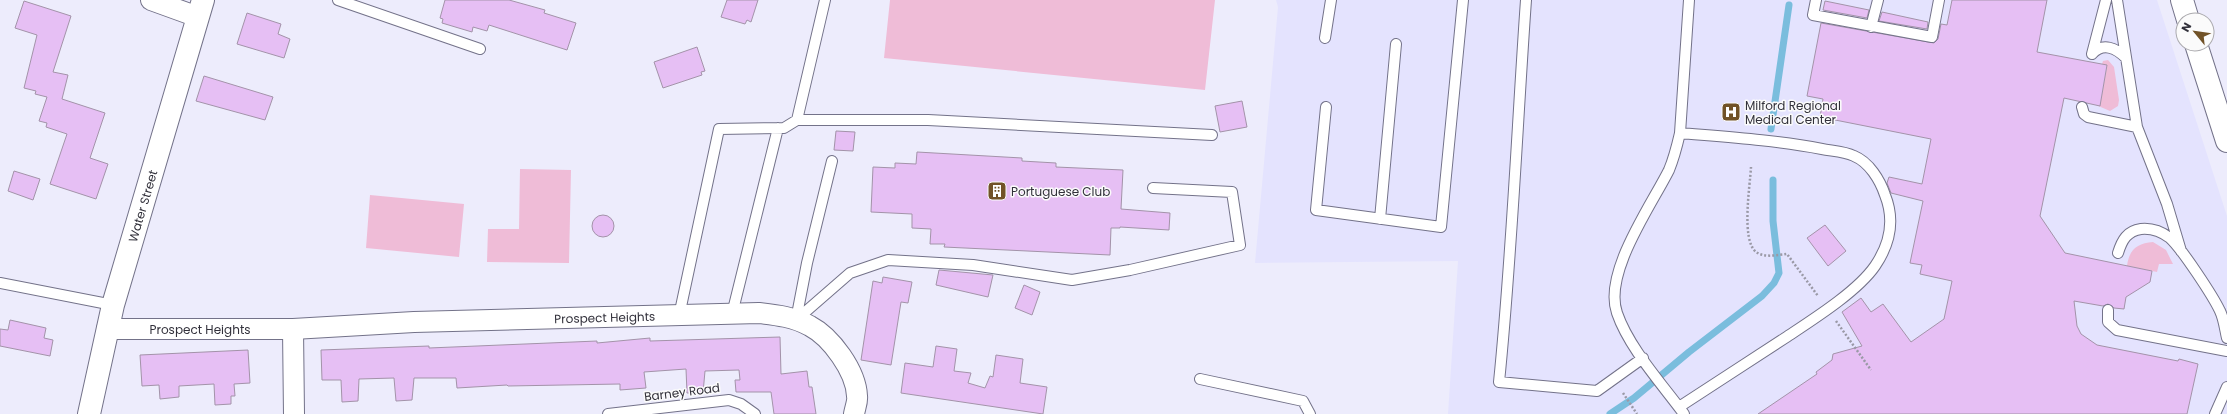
<svg xmlns="http://www.w3.org/2000/svg" width="2227" height="414" font-family="Poppins,sans-serif">
<rect width="100%" height="100%" fill="#edecfc"/>
<path fill="#e4e3fe" d="M1276,0h881l70,216v198h-779l10,-153 -203,2 23,-256z"/>
<path fill="#efbcd7" d="M890,0h325l-10,90 -321,-32z
M2108,60l6,7 5,33 -1,6 -8,5 -14,-6h4l7,-39 -5,-2 1,-3z
M520,169l51,1 -2,93 -82,-1 1,-33h31z
M370,195l94,9 -5,53 -93,-9z
M2153,242l13,8 7,14h-14l-2,8 -30,-6c2,-16 10,-23 26,-24z"/>
<g fill="none" stroke-linecap="round" stroke-linejoin="round">
<path stroke="#7abddd" stroke-width="7" d="M1771,129l18,-124
M1610,414l24,-16 55,-46 73,-56 12,-13 5,-10 -6,-52v-41"/>
</g>
<path fill="#e6bff4" stroke="#a393a9" d="M445,0h64l36,10 -1,3 32,10 -9,27 -78,-25 -2,6 -14,-4 -1,5 -30,-9 1,-4 -3,-1z
M727,0h31l-7,22 -4,-2 -2,4 -24,-7z
M1952,0h95l-10,52 70,13 -7,41 -36,-8 -24,118 25,37 87,18 -2,11 -24,15 -2,12 -10,-1 -6,-4 -5,2 -29,-5 3,25 4,8 16,11 81,16 1,-2 19,5 -11,50h-429l59,-40 -1,-2 16,-12 1,-6 29,-8 -20,-34 19,-14 10,14 12,-8 28,38 33,-23 8,-38 -32,-7 2,-9 -12,-2 13,-62 -32,-8 -4,-10 2,-6 33,7 9,-45 -111,-22 3,-18 -16,-3 14,-73 113,20 4,-4 3,-15 6,1z
M24,1l47,15 -18,56 15,3 -6,24 43,14 -15,45 18,6 -12,35 -46,-15 17,-50 -21,-7 1,-4 -8,-2 8,-24 -12,-3 1,-3 -12,-3 13,-53 -22,-7z
M1825,1l44,9 -2,8 -44,-8z
M1882,12l46,10 -1,7 -48,-8z
M247,13l34,11 -3,10 12,5 -6,19 -47,-14z
M697,47l8,24 -4,1 1,3 -39,13 -9,-26z
M204,76l69,21 -8,23 -69,-19z
M1242,101l5,26 -27,5 -5,-26z
M836,131l19,1 -2,19 -19,-1z
M917,152l105,6v3l34,2v4l67,3 -2,39 49,4 -1,17 -49,-3v1h-9l-1,27 -166,-8 1,-3h-15l1,-15 -19,-1v-14l-41,-2 2,-45 22,1v-5l21,1z
M14,171l26,8 -7,21 -25,-9z
M592 226a11 11 0 1 1 22 0a11 11 0 1 1-22 0Z
M1825,225l21,26 -18,15 -21,-28z
M939,270l54,5 -5,22 -52,-12z
M883,277l29,5 -4,21 -7,-1 -10,63 -30,-5 12,-79 9,2z
M1024,285l16,7 -8,23 -17,-7z
M10,320l36,8 -2,10 9,2 -3,16 -50,-10v-17l8,1z
M780,337l1,37 26,-3 2,16h3l4,27h-42l-3,-22h-35l-1,-12h5l-1,-10 -34,1 -2,22h-16l-1,-24 -42,3 2,16 -26,2v-6l-112,2 -1,-1 -50,3 -1,-10h-42l-2,22 -16,1 -2,-23 -35,1 -1,22 -16,1 -1,-22h-19l-1,-30 108,-4v2l168,-7v2l53,-5v3z
M936,346l21,3 -3,22 17,2 -3,10 17,5 5,-12 3,1 3,-22 27,4 -3,24 27,4 -4,27 -142,-21 4,-30 28,4z
M248,350l2,33 -16,1 1,12h-4v8l-16,1 -1,-21 -35,2v11l-19,2 -1,-14 -17,1 -2,-31z"/>
<g fill="none" stroke-linecap="round" stroke-linejoin="round">
<defs>
<path id="service" d="M338,0l142,49
M1526,0c-9,127 -14,255 -27,382l98,9 46,-33
M1816,0l-3,15 119,22 7,-37
M2117,0l20,127 30,77 14,47
M1871,27l7,-27
M1325,38l6,-38
M2092,54l14,-54
M2092,54c11,-12 24,-6 34,4
M1326,107l-10,103 125,17 22,-227
M2082,107l2,7 4,3 49,10
M797,120h131l284,15
M832,161l-25,102 -11,57 54,-47 38,-13 85,5 99,15 58,-10 110,-25 -8,-53 -79,-4
M1380,219l16,-175
M2118,253c4,-13 9,-22 23,-24 10,-1 21,3 29,9 12,11 43,58 50,73 4,8 5,19 7,27
M0,283l113,22
M2108,310v12l9,8 110,21
M732,314l46,-186
M679,316l40,-187 65,-1 13,-8 28,-120
M1200,379l103,22 7,13
M1679,407c35,-23 71,-46 106,-69 27,-18 72,-46 90,-72 15,-22 20,-46 10,-71 -5,-15 -16,-33 -31,-39 -10,-5 -22,-5 -32,-7 -47,-9 -95,-12 -142,-16
M608,414l121,-14 12,4 14,10
M1684,414c-22,-30 -55,-66 -67,-101 -14,-40 34,-107 52,-143 5,-12 8,-24 11,-37l9,-133
M2215,414l12,-27"/>
<g id="minor">
<path d="M151,0l47,17"/>
<path id="s1" d="M107,329h186l121,-7 345,-9c18,2 35,4 51,13 21,11 46,45 47,70 1,5 -2,12 -3,18"/>
<path d="M293,329l1,85"/>
</g>
<g id="tertiary">
<path id="s2" d="M89,414l24,-109 90,-305"/>
</g>
<path id="primary" d="M2182,0l6,20
M2196,44l31,97"/>
</defs>
<use href="#service" stroke="#737289" stroke-width="12"/>
<use href="#minor" stroke="#737289" stroke-width="22"/>
<use href="#tertiary" stroke="#737289" stroke-width="24"/>
<use href="#primary" stroke="#737289" stroke-width="24"/>
<path stroke="#9a99a6" stroke-width="2.5" stroke-dasharray="2 2" stroke-linecap="butt" d="M1751,167c-1,19 -10,73 5,85 8,6 22,3 31,2l31,42
M1836,321l35,49
M1623,393l14,21"/>
<use href="#service" stroke="#fff" stroke-width="10"/>
<use href="#minor" stroke="#fff" stroke-width="20"/>
<use href="#tertiary" stroke="#fff" stroke-width="22"/>
<use href="#primary" stroke="#fff" stroke-width="22"/>
</g>
<defs>
<symbol id="hospital-square" viewBox="-11 -11 22 22"><rect x="-9" y="-9" width="18" height="18" rx="4" fill="#715227" stroke="#fbfbfb"/><path d="M-5-5h3v3.5h4V-5h3V5h-3V1.5h-4V5h-3Z" fill="#fff"/></symbol>
<symbol id="building-square" viewBox="-11 -11 22 22"><rect x="-9" y="-9" width="18" height="18" rx="4" fill="#715227" stroke="#fbfbfb"/><path d="M-4-6H4V6H1V3H-1V6H-4ZM-2.5-4.3h1.7v1.8h-1.7ZM.8-4.3h1.7v1.8H.8ZM-2.5-1h1.7V.8h-1.7ZM.8-1h1.7V.8H.8Z" fill="#fff"/></symbol>
</defs>
<g fill-rule="evenodd">
<use href="#hospital-square" x="1720" y="101" width="22" height="22"/>
<use href="#building-square" x="986" y="180" width="22" height="22"/>
</g>
<g text-anchor="middle" dominant-baseline="central" stroke-width="3" stroke-linejoin="round" paint-order="stroke">
<g font-size="12" fill="#32313b" stroke="#fbfbfb" text-anchor="start">
<text x="1745" y="105">Milford Regional<tspan x="1745" dy="14">Medical Center</tspan></text>
<text x="1011" y="191">Portuguese Club</text>
</g>
<g font-size="12" fill="#32313b" stroke="#fbfbfb">
<text stroke="none"><textPath href="#s2" startOffset="215">Water Street</textPath></text>
<text stroke="none"><textPath href="#s1" startOffset="498">Prospect Heights</textPath></text>
<text stroke="none"><textPath href="#s1" startOffset="93">Prospect Heights</textPath></text>
<text transform="translate(682 392) rotate(-7)">Barney Road</text>
</g>
</g>
<g transform="translate(2195 32) rotate(299)"><circle r="19" fill="#fbfbfb" stroke="#abaaae"/>
<path d="M0-3L7 15L0 10L-7 15Z" fill="#715227"/>
<text y="-6" font-size="11" font-weight="bold" text-anchor="middle" fill="#32313b">N</text>
</g>
</svg>
